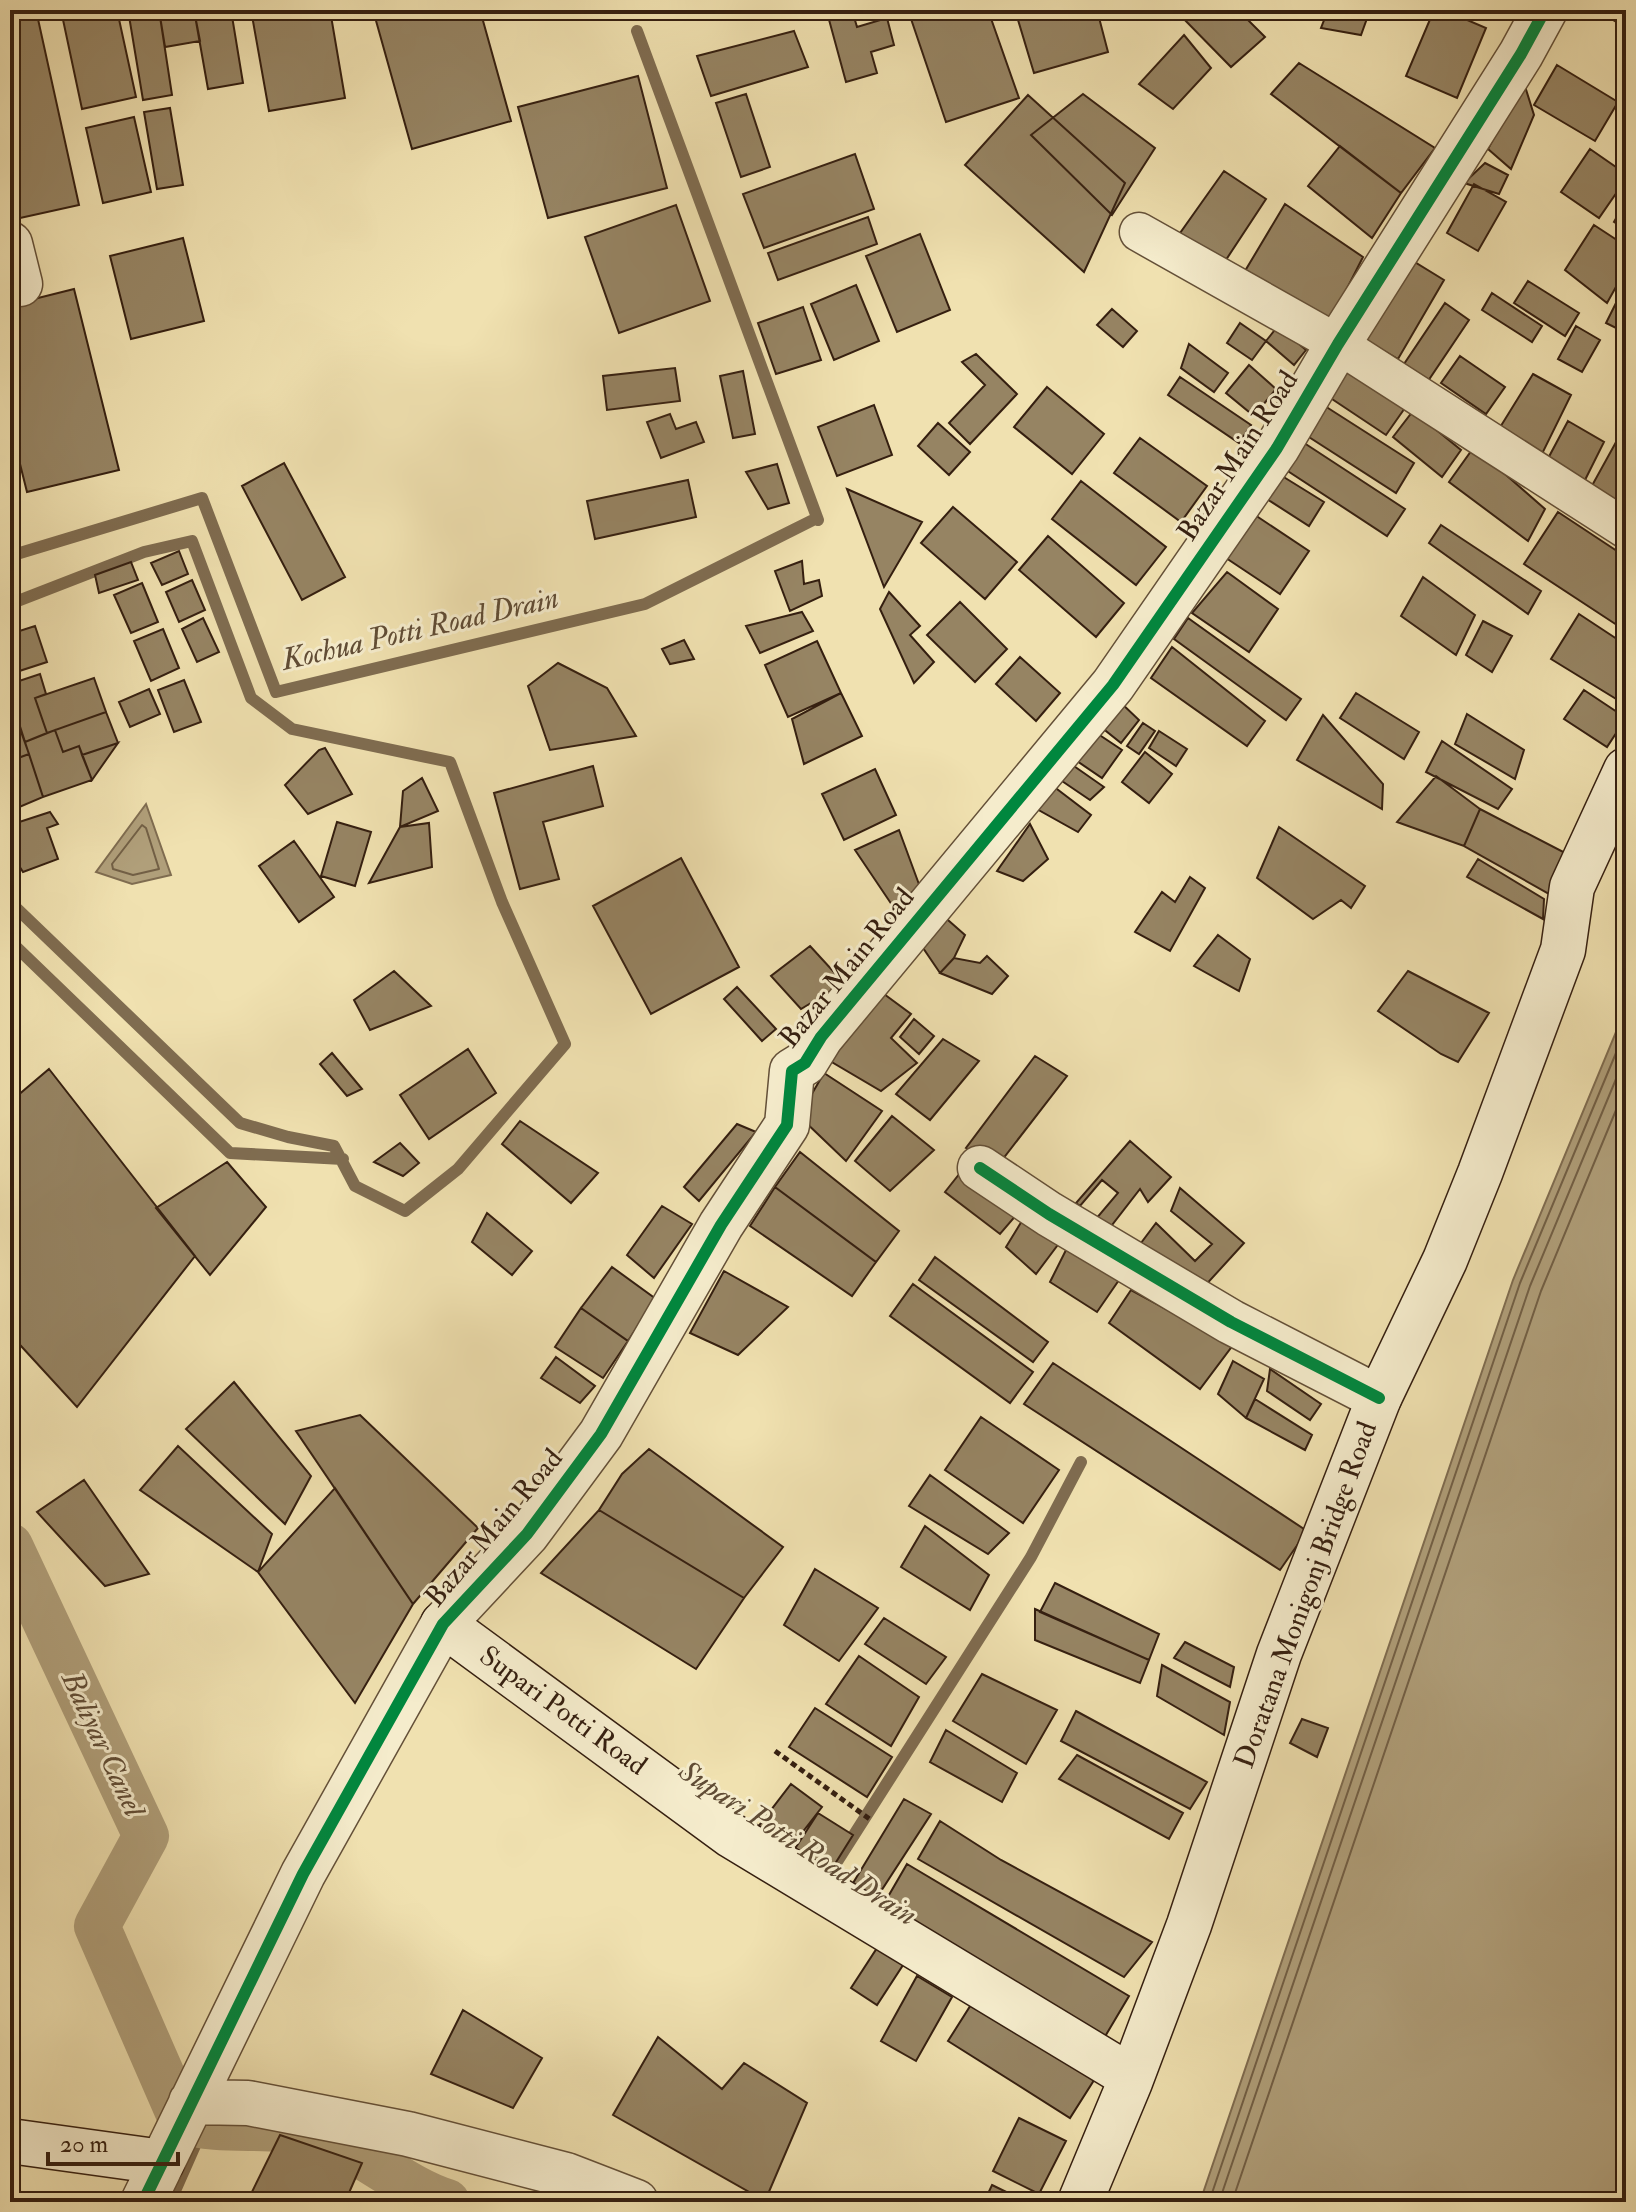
<svg xmlns="http://www.w3.org/2000/svg" width="1636" height="2212" font-family="'IM FELL Double Pica',serif">
<rect width="100%" height="100%" fill="#f0e1b0"/>
<filter id="stains"><feTurbulence type="fractalNoise" baseFrequency=".0025" numOctaves="4"/><feColorMatrix values="0 0 0 0 .2 0 0 0 0 .09 0 0 0 0 .02 0 0 0 .5 -.17"/></filter>
<radialGradient id="worn" r=".72"><stop offset=".6" stop-color="#630" stop-opacity="0"/><stop offset="1" stop-color="#630" stop-opacity=".3"/></radialGradient>
<path fill="#b09f7a" stroke="#7f6c50" stroke-width="2" d="M146,804l25,71 -39,9 -36,-12z
M1626,1008v1194h-426l313,-922z"/>
<g fill="none" stroke-linecap="round" stroke-linejoin="round">
<path stroke="#725f45" stroke-width="2" d="M142,825l4,3 13,41 -26,6 -20,-6 -1,-5z
M1209,2202l311,-919 106,-254
M1219,2202l311,-916 96,-231
M1232,2202l309,-911 85,-205"/>
<path stroke="#7f6c50" stroke-width="12" d="M637,31l181,489
M10,556l192,-58 74,194 369,-88 172,-86
M10,604l134,-52 48,-11 59,157 41,31 158,33 52,140 63,142 -107,125 -53,42 -50,-25 -21,-40 -46,-9 -48,-14 -230,-221
M10,941l220,212 113,6
M824,1882l207,-325 50,-95
M170,2202l38,-86"/>
<path stroke="#b09f7a" stroke-width="46" d="M10,1546l136,290 -49,90 85,195c43,13 91,1 134,14 47,14 84,52 131,67"/>
</g>
<path fill="#968463" stroke="#351f10" stroke-width="2" d="M36,10l43,195 -68,15 -1,-205z
M84,10h33l19,87 -54,12 -20,-94z
M128,10h31l13,85 -29,5z
M159,10h35l6,31 -35,6z
M194,10h37l12,73 -35,6z
M251,10h79l15,88 -76,13z
M373,10h107l31,111 -99,28z
M852,10l5,17 30,-9 7,27 -23,7 6,21 -31,9 -18,-66z
M908,10h80l31,88 -73,24z
M1015,10h82l11,42 -74,21z
M1175,10h63l27,27 -34,30z
M1328,10h42l-9,25 -40,-7z
M1434,10h10l42,18 -29,70 -51,-22z
M1597,10h29v18z
M794,31l14,36 -97,29 -14,-40z
M1184,35l27,33 -38,41 -34,-25z
M1299,63l136,85 -34,45 -130,-99z
M1557,65l61,37 -23,39 -61,-36z
M638,76l29,112 -119,30 -30,-111z
M1523,80l11,35 -23,54 -23,-20z
M746,94l24,73 -29,10 -25,-74z
M1083,94l72,54 -43,67 -81,-80z
M1028,95l97,88 -41,89 -119,-107z
M170,108l13,77 -26,4 -13,-77z
M134,117l17,75 -48,11 -17,-75z
M1340,146l61,47 -29,45 -64,-52z
M1590,149l36,25v5l-27,39 -38,-26z
M855,154l19,55 -110,39 -21,-54z
M1485,163l23,12 -9,19 -35,-11z
M1224,171l42,28 -48,73 -45,-29z
M1474,184l32,18 -28,49 -31,-18z
M1626,201v28l-12,-7z
M1285,204l78,53 -32,63 -86,-49z
M676,205l34,96 -91,32 -34,-96z
M868,217l9,27 -99,36 -10,-27z
M1594,225l32,21v23l-19,34 -42,-33z
M920,234l30,76 -53,22 -31,-76z
M183,238l21,83 -73,18 -21,-83z
M1400,253l44,27 -46,79 -45,-26z
M1528,281l51,32 -14,23 -51,-33z
M856,285l23,56 -45,19 -23,-56z
M74,289l45,181 -92,22 -17,-68v-119z
M1492,293l50,33 -10,16 -50,-32z
M1621,293l5,3v37l-20,-10z
M1445,303l24,17 -43,64 -24,-17z
M803,307l18,53 -45,14 -18,-51z
M1112,309l25,22 -14,16 -26,-22z
M1240,323l26,18 -14,19 -25,-17z
M1278,326l28,24 -12,15 -28,-24z
M1576,326l24,14 -18,32 -24,-13z
M1189,344l39,29 -14,19 -33,-24z
M976,354l41,40 -47,50 -21,-21 36,-38 -23,-23z
M1460,356l45,31 -19,27 -45,-31z
M1345,362l62,43 -21,30 -63,-42z
M1249,365l27,24 -22,27 -28,-23z
M675,368l5,33 -73,9 -4,-34z
M743,371l12,63 -22,4 -13,-62z
M1533,374l38,21 -33,67 -39,-33z
M1180,377l71,48 -12,18 -71,-48z
M1047,387l57,47 -32,40 -58,-47z
M1317,401l97,62 -18,30 -98,-63z
M874,405l18,50 -55,21 -19,-49z
M1413,411l48,39 -19,27 -49,-40z
M670,414l6,15 20,-7 8,20 -43,16 -14,-36z
M1568,421l36,21 -23,46 -37,-22z
M938,423l32,29 -21,23 -31,-29z
M1626,424v87l-37,-20z
M1295,437l110,72 -18,27 -110,-72z
M1140,438l67,48 -26,36 -67,-49z
M1474,447l71,62 -17,32 -79,-59z
M284,463l61,114 -43,23 -60,-114z
M777,464l12,39 -21,6 -22,-37z
M1274,471l50,31 -15,24 -50,-32z
M688,480l8,37 -101,22 -8,-38z
M1081,481l85,66 -30,38 -84,-66z
M847,489l75,33 -38,65z
M953,507l64,55 -32,37 -64,-56z
M1246,509l63,42 -29,43 -63,-42z
M1558,512l68,45v74l-102,-67z
M1441,525l100,66 -13,23 -99,-71z
M1048,536l76,67 -28,34 -77,-67z
M179,551l9,23 -26,11 -11,-22z
M802,561l2,23 15,-4 3,16 -32,15 -15,-40z
M131,562l7,18 -39,13 -4,-18z
M1227,572l51,37 -29,43 -57,-39z
M1423,577l52,38 -19,40 -55,-39z
M192,580l13,30 -26,12 -13,-30z
M142,583l16,39 -27,11 -17,-38z
M889,592l31,34 -10,9 24,27 -20,21 -34,-74z
M960,602l47,47 -32,33 -48,-47z
M802,612l11,19 -53,22 -14,-27z
M1579,614l47,31v60l-75,-46z
M203,618l16,34 -22,10 -15,-33z
M1188,618l113,81 -15,21 -112,-81z
M1483,621l29,15 -20,36 -26,-17z
M35,626l12,36 -37,12v-40z
M163,629l16,39 -28,13 -17,-40z
M684,640l10,19 -24,5 -8,-15z
M817,641l24,52 -53,24 -23,-52z
M1172,647l93,74 -18,25 -96,-68z
M1020,657l40,36 -24,28 -40,-37z
M558,663l49,25 29,48 -86,14 -22,-64z
M40,674l6,20 -11,4 12,35 -22,9 -15,-47v-11z
M94,678l12,34 -59,21 -12,-35z
M184,680l17,42 -27,10 -16,-42z
M149,689l11,25 -30,13 -11,-25z
M1584,690l42,28 -19,29 -43,-28z
M841,693l21,43 -58,28 -12,-45z
M1356,693l63,39 -15,27 -64,-41z
M10,701l19,53 -19,7z
M1119,701l20,19 -18,23 -20,-16z
M106,712l12,31 -36,12 -3,-9 -16,6 -8,-22z
M1467,714l57,36 -9,29 -60,-35z
M1323,715l60,69 -1,25 -85,-49z
M1143,723l12,8 -16,23 -12,-8z
M55,730l8,22 16,-6 13,34 -49,17 -18,-55z
M1159,731l28,18 -11,17 -27,-18z
M1095,732l27,18 -20,28 -28,-19z
M1442,741l70,48 -14,20 -72,-37z
M118,743l-26,37 -10,-25z
M325,748l27,46 -44,20 -23,-29 34,-35z
M1145,752l27,22 -23,29 -27,-21z
M29,754l14,43 -33,14v-50z
M1071,764l33,23 -14,13 -34,-23z
M593,766l10,40 -60,16 16,57 -39,10 -26,-96z
M875,769l21,46 -52,25 -22,-46z
M1436,776l44,33 -16,37 -67,-24z
M422,778l16,33 -38,16 3,-36z
M1053,786l38,29 -13,17 -43,-24z
M1480,809l91,47 -20,39 -87,-49z
M50,812l8,12 -11,4 11,31 -35,13 -7,-11 -6,2v-38z
M337,822l34,10 -16,54 -34,-10z
M429,823l3,44 -63,16 31,-56z
M1030,824l18,35 -25,22 -26,-10z
M1279,827l86,59 -14,22 -10,-8 -28,19 -56,-41z
M899,830l21,57 -28,18 -37,-55z
M294,841l40,56 -35,25 -40,-56z
M681,858l58,109 -88,47 -58,-108z
M1478,859l66,40 -1,20 -76,-42z
M1190,877l15,11 -35,63 -35,-19 27,-40 13,10z
M940,913l25,22 -11,23 -14,15 -23,-34z
M1218,935l32,24 -11,32 -45,-25z
M810,946l34,37 -43,26 -30,-33z
M987,956l21,20 -16,18 -52,-21 14,-15 26,5z
M394,971l37,35 -61,24 -16,-30z
M1408,971l81,42 -31,49 -17,-8 -63,-43z
M737,987l39,42 -14,12 -38,-42z
M884,994l27,20 -20,24 26,25 -36,28 -51,-30z
M914,1019l20,17 -15,18 -19,-17z
M943,1039l36,22 -49,59 -34,-26z
M468,1049l28,44 -67,46 -29,-44z
M332,1053l30,36 -15,7 -27,-32z
M1035,1056l32,20 -68,88 -33,-16z
M49,1069l146,187 -118,151 -67,-73v-232z
M824,1073l58,38 -36,50 -47,-45z
M892,1116l42,34 -44,41 -35,-30z
M520,1121l78,52 -27,30 -69,-59z
M737,1124l19,8 -57,69 -15,-14z
M1130,1141l41,36 -23,25 -8,-13 -35,45 -10,-14 23,-27 -16,-13 -22,26 -4,-3z
M400,1143l19,20 -16,13 -29,-14z
M800,1152l99,79 -23,31 -101,-75z
M227,1162l39,45 -56,68 -54,-67z
M960,1173l58,40 -18,21 -55,-42z
M775,1187l101,75 -24,34 -102,-70z
M1180,1188l64,55 -41,45 -62,-45 15,-20 39,38 17,-17 -41,-33z
M662,1206l30,18 -38,54 -27,-23z
M487,1213l45,38 -20,24 -40,-33z
M1025,1216l35,26 -24,32 -30,-27z
M1069,1244l50,36 -22,32 -47,-30z
M935,1257l113,85 -15,20 -114,-82z
M612,1267l44,32 -28,42 -47,-33z
M724,1271l64,36 -50,48 -48,-22z
M913,1284l120,88 -23,31 -120,-87z
M1131,1290l102,55 -33,44 -91,-66z
M581,1308l47,33 -25,37 -48,-31z
M556,1357l39,29 -15,17 -39,-25z
M1233,1361l31,18 -18,39 -28,-24z
M1053,1363l254,168 -27,39 -256,-166z
M1270,1369l51,35 -11,16 -43,-29z
M234,1382l77,94 -26,48 -99,-95z
M1255,1399l57,36 -7,15 -59,-32z
M360,1415l118,113 -65,76 -117,-173z
M981,1417l78,53 -36,53 -78,-53z
M178,1446l94,88 -14,38 -118,-82z
M649,1449l134,98 -39,51 -145,-88 23,-36z
M930,1475l79,58 -21,21 -79,-48z
M84,1480l65,94 -44,12 -68,-74z
M335,1488l78,116 -58,99 -97,-131z
M599,1510l145,88 -48,71 -155,-96z
M925,1526l64,49 -19,35 -69,-43z
M815,1569l63,39 -39,53 -55,-36z
M1055,1583l104,51 -10,26 -109,-48z
M1035,1609l114,51 -9,23 -105,-43z
M884,1618l62,39 -20,27 -61,-40z
M1185,1642l49,25 -4,20 -56,-29z
M859,1656l60,41 -28,49 -65,-42z
M1162,1665l68,37 -6,33 -67,-39z
M982,1674l75,36 -31,54 -73,-43z
M815,1708l77,49 -25,40 -78,-50z
M1076,1711l131,71 -17,27 -129,-68z
M1302,1719l26,9 -11,29 -27,-14z
M946,1730l71,43 -15,29 -72,-40z
M1077,1755l106,58 -14,26 -110,-60z
M791,1784l31,23 -38,49 -30,-24z
M904,1799l27,15 -61,94 -23,-15z
M818,1813l35,22 -30,48 -36,-22z
M940,1821l61,39 151,82 -28,35 -206,-118z
M907,1864l222,132 -29,49 -222,-131z
M879,1945l26,17 -28,43 -26,-17z
M917,1976l35,21 -36,64 -35,-20z
M974,2000l122,77 -26,41 -122,-77z
M463,2010l79,48 -29,50 -82,-34z
M658,2037l64,52 22,-26 63,40 -42,98 -152,-86z
M1019,2118l47,23 -27,53 -46,-23z
M280,2135l82,28 -17,39h-98z
M992,2185l35,17h-43z
M555,2188l27,14h-39z"/>
<g fill="none" stroke-linecap="round" stroke-linejoin="round">
<defs>
<path id="minor" d="M1139,232l199,112 288,185"/>
<path id="tertiary" d="M10,244l10,40
M980,1168l69,46 182,108 148,76
M191,2102l57,1 160,31 158,41 70,27
M143,2202l160,-328 140,-250 84,-90 74,-100 120,-209 66,-100 5,-54 13,-8 16,-26 292,-352 164,-237 61,-104 183,-290 24,-44"/>
<path id="secondary" d="M443,1624l289,212 399,241
M10,2141l152,21
M1080,2202l50,-120 59,-157 90,-271 100,-256 66,-138 35,-87 83,-223 9,-63 54,-117"/>
</defs>
<use href="#minor" stroke="#645038" stroke-width="41"/>
<use href="#tertiary" stroke="#645038" stroke-width="47"/>
<use href="#secondary" stroke="#351f10" stroke-width="47"/>
<path stroke="#351f10" stroke-width="5" stroke-dasharray="6 4" stroke-linecap="butt" d="M775,1751l96,69"/>
<use href="#minor" stroke="#f5eccc" stroke-width="38"/>
<use href="#tertiary" stroke="#f5eccc" stroke-width="44"/>
<use href="#secondary" stroke="#f5eccc" stroke-width="44"/>
<defs>
<path id="cycleway" d="M980,1168l69,46 182,108 148,76
M143,2202l160,-328 140,-250 84,-90 74,-100 120,-209 66,-100 5,-54 13,-8 16,-26 292,-352 164,-237 61,-104 183,-290 24,-44"/>
</defs>
<use href="#cycleway" stroke="#f5eccc" stroke-width="17"/>
<use href="#cycleway" stroke="#00873e" stroke-width="12"/>
</g>
<g text-anchor="middle" dominant-baseline="central" stroke-width="6" stroke-linejoin="round" paint-order="stroke">
<g font-size="28" fill="#351f10" stroke="#f5eccc">
<text transform="translate(1238 456) rotate(-57)">Bazar Main Road</text>
<text transform="translate(847 968) rotate(-51)">Bazar Main Road</text>
<text transform="translate(494 1528) rotate(-50)">Bazar Main Road</text>
<text transform="translate(1306 1595) rotate(-70)">Doratana Monigonj Bridge Road</text>
<text transform="translate(563 1711) rotate(36)">Supari Potti Road</text>
</g>
<g font-size="30" font-style="italic" fill="#604c35" stroke="#f5eccc">
<text transform="translate(420 629) rotate(-13)">Kochua Potti Road Drain</text>
<text transform="translate(103 1744) rotate(65)">Baliyar Canel</text>
<text transform="translate(798 1843) rotate(33)">Supari Potti Road Drain</text>
</g>
</g>
<rect width="1636" height="2212" fill="none" stroke="#f0e1b0" stroke-width="40"/>
<rect x="12" y="12" width="1612" height="2188" fill="none" stroke="#351f10" stroke-width="4"/>
<rect x="20" y="20" width="1596" height="2172" fill="none" stroke="#351f10" stroke-width="2"/>
<path d="M48 2152v12h130v-12" fill="none" stroke="#351f10" stroke-width="4"/>
<text x="60" y="2152" font-size="24" fill="#351f10" stroke="#f5eccc" stroke-width="6" paint-order="stroke">20 m</text>
<rect width="100%" height="100%" filter="url(#stains)"/>
<rect width="100%" height="100%" fill="url(#worn)"/>
</svg>
